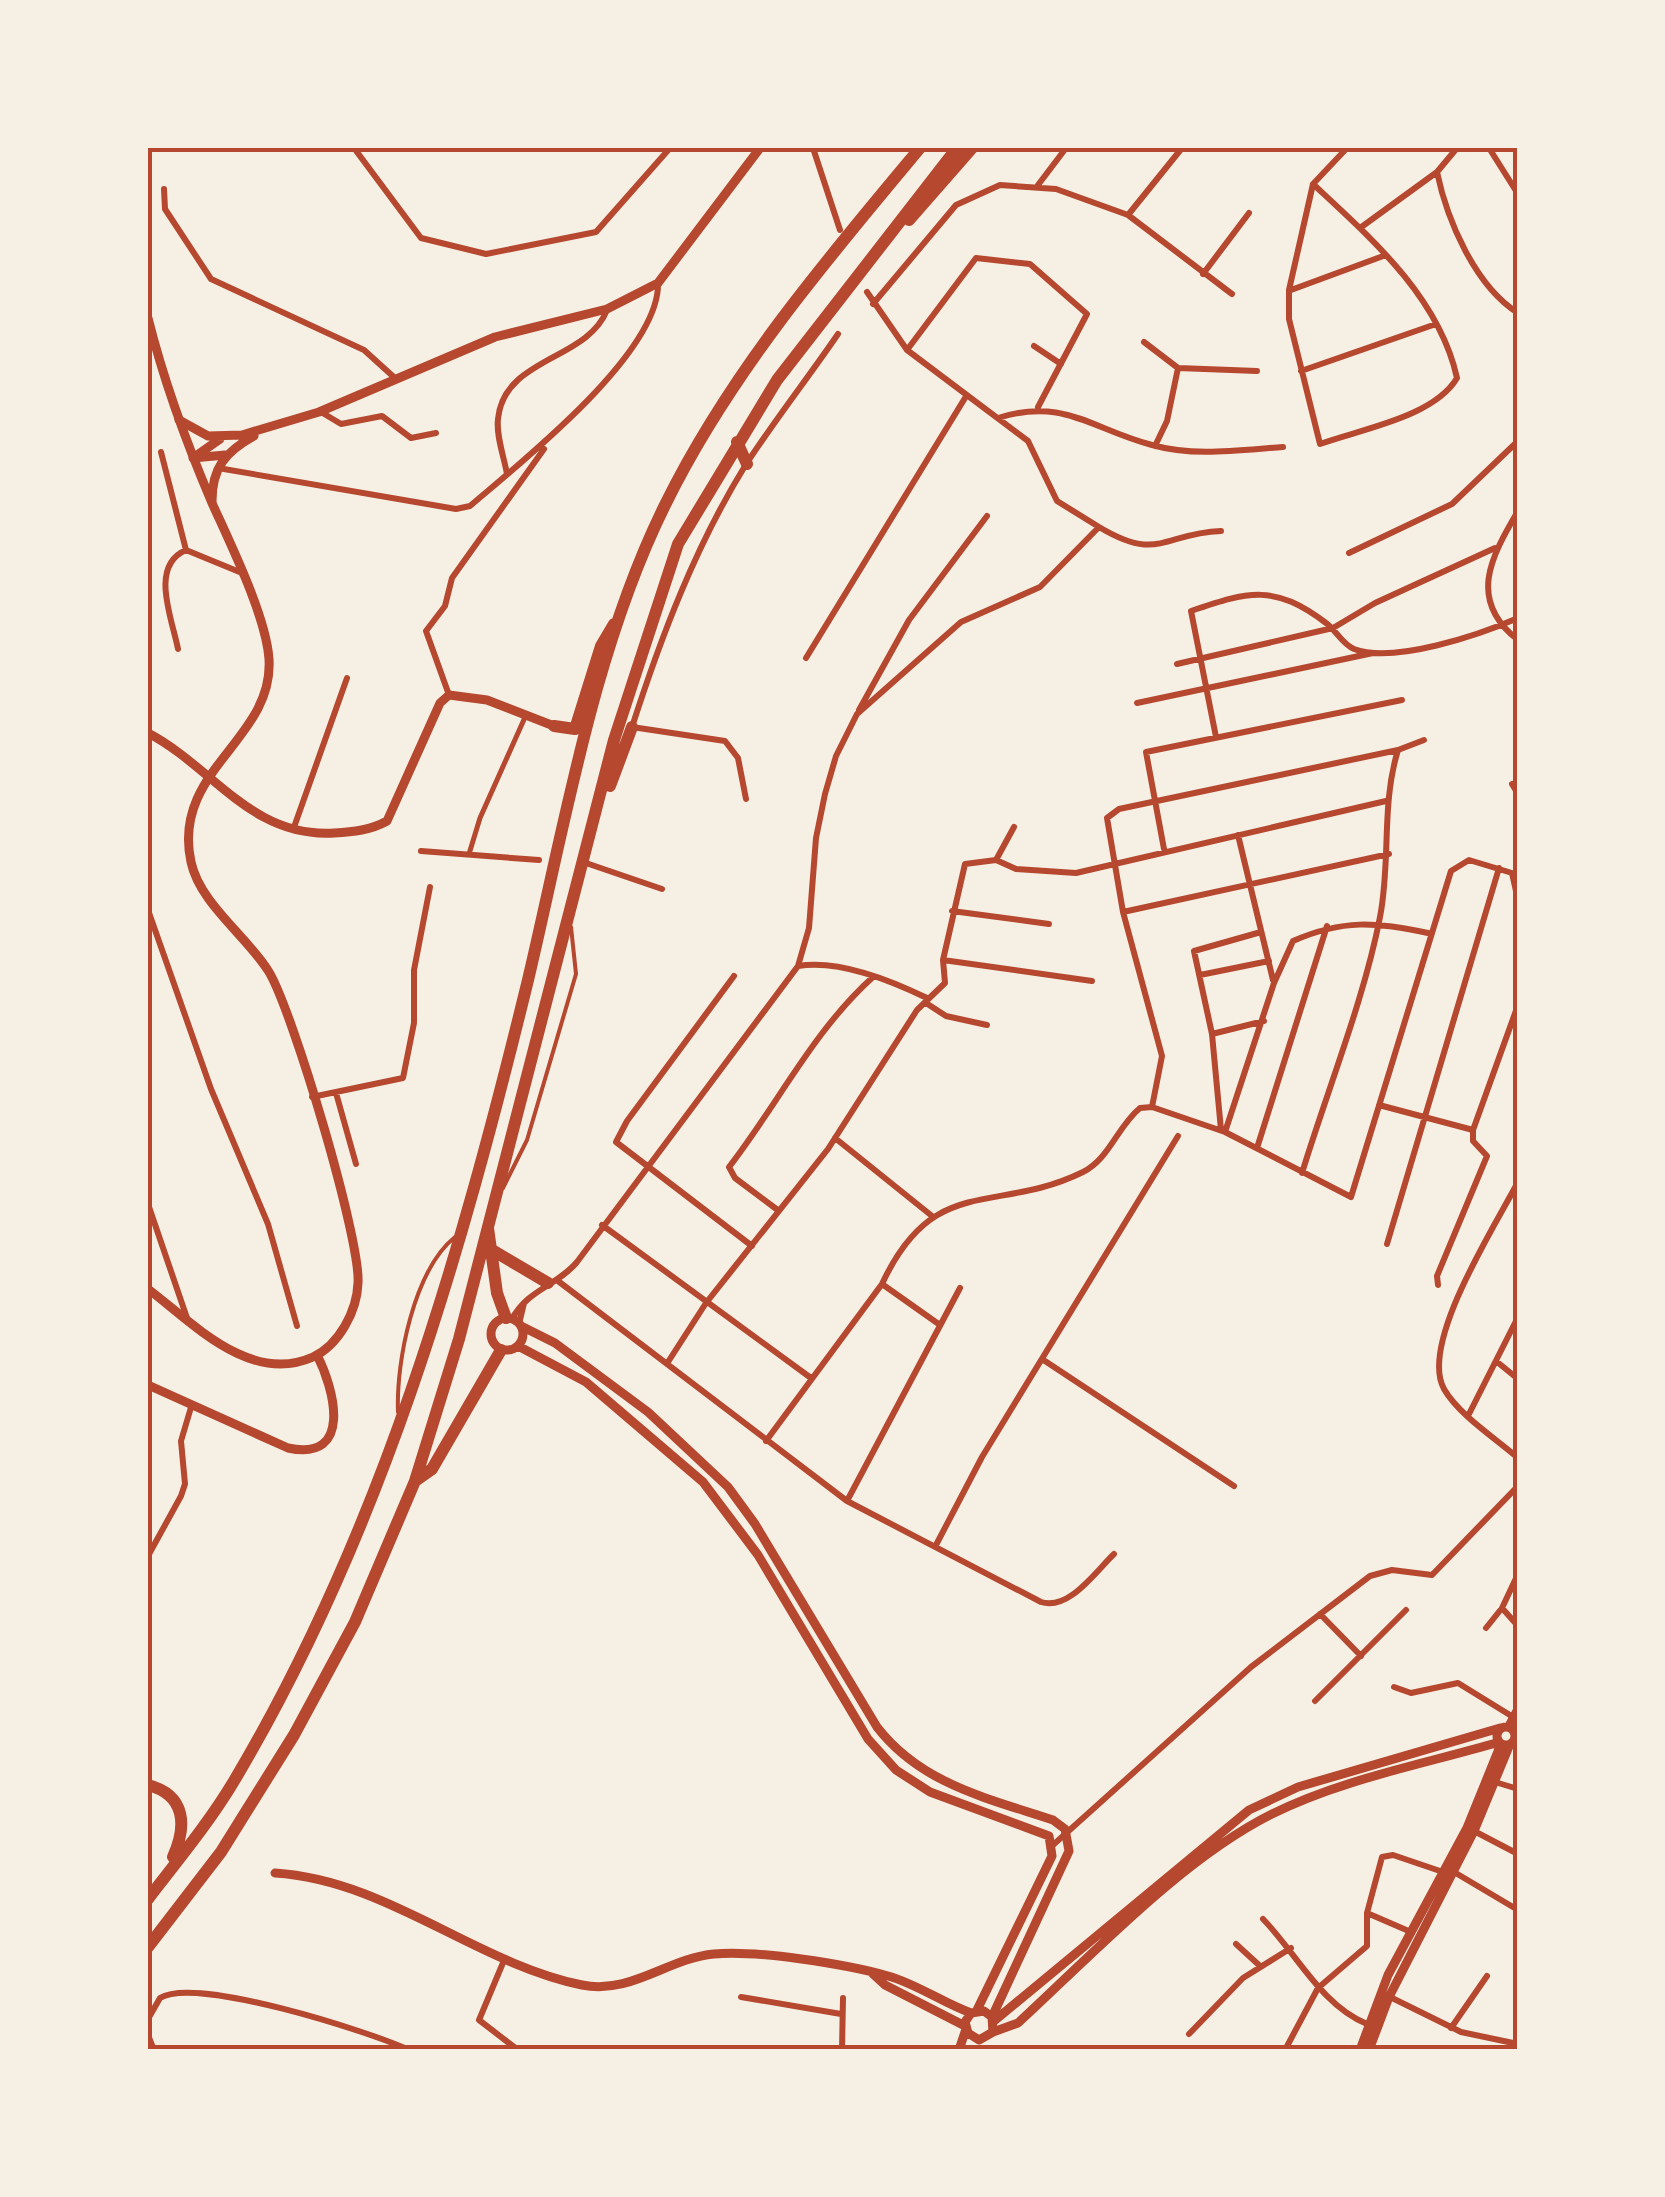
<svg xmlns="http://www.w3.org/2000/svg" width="1665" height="2197" font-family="'Times New Roman',serif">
<rect width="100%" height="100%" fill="#f6efe4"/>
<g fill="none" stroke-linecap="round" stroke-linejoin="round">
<path stroke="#b5482f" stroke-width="4" d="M503,1188l24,-48 49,-166 -5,-47
M398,1412c-2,-51 16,-142 57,-175"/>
<path stroke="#b5482f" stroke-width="5" d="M469,854l11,-36 46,-103"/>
<path stroke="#b5482f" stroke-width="6" d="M354,148l67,90 65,16 110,-22 74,-84
M813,148l27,82
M1489,148l29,46
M1437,172c10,48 38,114 81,141
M1313,184c58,54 126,113 144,194 -23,39 -96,51 -137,66l-31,-125v-29l24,-106 34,-36
M1038,185l28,-37
M164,189l1,20 46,70 153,71 32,29
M1128,215l54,-67
M1360,228l77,-56 20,-24
M1203,274l46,-61
M1291,290l95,-35
M873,304l83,-99 44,-20 56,4 72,26 104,79
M1144,342l34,26 79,3
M1034,346l27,18
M907,350l69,-92 54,6 57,50 -49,93
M1301,371l135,-47
M321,412l20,12 41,-8 29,22 25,-5
M998,418c66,-21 93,11 154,27 42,12 88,5 131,2
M1155,446l12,-25 11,-53
M161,452l25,98
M218,468l238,41 14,-3c50,-43 190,-153 188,-223
M507,474c-3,-17 -11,-38 -9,-55 6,-62 89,-58 109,-109
M1518,511c-27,46 -51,89 0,129
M1099,527c60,36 65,6 122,4
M1349,553l103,-49 66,-63
M178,649c-6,-31 -29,-83 8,-99l56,23
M806,658l159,-260
M1177,664l156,-36 42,-25 120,-55
M449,695l-23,-64 19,-25 7,-28 92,-129
M1137,703l236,-50
M859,710l50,-90 78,-104
M1216,737l-25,-126c59,-20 83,-27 135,12 10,7 16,21 28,26 40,15 125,-14 164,-31
M1512,784l6,10
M746,799l-8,-41 -13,-17 -93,-14c29,-90 63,-180 113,-261 29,-45 63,-88 93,-132
M293,830l54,-152
M1238,835l35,145
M1164,849l-18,-97 256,-52
M421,851l118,9
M996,860l18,-33
M583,862l79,27
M148,910l63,179 57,135 29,102
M952,911l97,13
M1123,912l266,-58
M943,960l149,21
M798,966c41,-7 92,14 129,32l-1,5 20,13 41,9
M1200,975l69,-14
M734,976l-107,145 -11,21 136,104
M1212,1034l52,-13
M336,1093l20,71
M312,1097l91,-19 11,-55v-53l16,-83
M1379,1105l94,25
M1152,1107l10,-51 -39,-144 -16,-94 12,-9 279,-59 26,-10
M1221,1130l-9,-96 -18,-83 67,-19
M1225,1132l49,-149 19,-42c50,-22 83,-19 135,-8
M835,1138l97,78
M1257,1148l70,-222
M1302,1173c25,-82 62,-173 78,-256 11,-56 1,-112 18,-167
M1518,1182c-23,44 -99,162 -74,207 15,26 51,49 74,69
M148,1204l40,117
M779,1211l-44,-33 -6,-11c49,-63 84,-136 144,-190
M602,1225l209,153
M1387,1244l112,-376
M558,1281l289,220 194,101c28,9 55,-31 73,-48
M882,1284l58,41
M1438,1285l-1,-9 50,-120 -14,-15v-11l45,-125
M512,1319c16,-30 45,-33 65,-57l221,-296 11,-38 7,-90 9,-44 11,-38 21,-42 104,-92 79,-35 59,-60 -42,-26 -29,-60 -121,-91 -40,-58
M519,1324l5,-21
M1045,1361l189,125
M1496,1361l22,18
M668,1362l38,-59 122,-154 89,-139 28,-27 -2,-23 22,-96 31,-4 20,9 60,4 310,-72
M1469,1414l49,-97
M766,1441l116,-157c52,-112 114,-69 201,-112 27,-14 34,-45 57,-64l12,-1 73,25 126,65 100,-326 18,-11 43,13 6,27
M847,1501l113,-213
M936,1545l46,-88 196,-321
M148,1556l33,-60 4,-12 -4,-43 11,-37
M1502,1608l16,18
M1320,1614l41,42
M1486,1628l16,-20 16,-34
M1394,1687l17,6 47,-10 60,37
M1315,1701l91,-91
M1495,1782l23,7
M1474,1831l44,23
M1053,1845l198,-178 119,-91 22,-6 40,5 86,-89
M1454,1872l64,38
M1367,1913l44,19
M1263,1919c34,35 58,86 104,105
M1236,1944l24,22
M505,1958l-26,62 39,30
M1388,1996l73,36 57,12
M741,1997l100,17
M148,2019l12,-21c36,-22 208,33 249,52
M1451,2028l36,-52
M1189,2034l54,-56 48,-30
M148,2035l6,15
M842,2050l1,-52
M1285,2050l33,-62 49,-42v-33l15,-56 11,-2 50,17"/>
<path stroke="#b5482f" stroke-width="9" d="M179,420l29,16 34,-1 77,-23 176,-75 112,-28 51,-26 102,-135
M193,458l27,-19
M193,458l32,-3
M212,501c0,-33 13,-49 42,-65
M148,733c65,34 103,105 186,100 19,-1 37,-3 53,-12l53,-118 9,-8 38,5 67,26
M491 1334a16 16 0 1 1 32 0a16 16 0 1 1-32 0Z
M521,1326l34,17 93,69 80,75 27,37 122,203c44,57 110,71 176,93l12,9 4,22 -77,166 1,15 -14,8 -11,-7 -3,-11 6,-9 13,-2 8,6
M518,1346l68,36 117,100 55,73 110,184 28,31 34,22 119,44 3,20 -75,154
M1509,1726l9,-17
M1497 1736a9 9 0 1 1 18 0a9 9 0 1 1-18 0Z
M275,1873c112,7 200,90 307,112 49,10 86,-27 132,-31 43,-4 132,10 174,22 29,8 55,27 83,37
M873,1974l12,11 80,41
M994,2021l255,-211 49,-23 202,-59
M993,2032l25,-9c74,-68 165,-165 254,-209 70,-35 153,-50 227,-72
M959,2050l7,-21
M1360,2050l28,-75 79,-147 34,-84
M1369,2050l20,-53 85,-166 36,-87"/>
<path stroke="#b5482f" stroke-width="9" d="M148,318c16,64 38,124 64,185 18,40 54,113 57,156 5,81 -98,111 -78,203 9,42 56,74 78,110 24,40 92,268 89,311 -1,28 -19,62 -45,74 -63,28 -120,-34 -165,-68
M148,1385l140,63c66,14 46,-60 29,-93"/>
<path stroke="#b5482f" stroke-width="12" d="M909,220l63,-72
M737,442l10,22
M554,726l21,3 26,-83 13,-22
M610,786l22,-59
M488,1228l9,65 9,25
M492,1250l56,33
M415,1481l17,-12 69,-119
M148,1785c38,10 39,41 25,72
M148,1899c29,-38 61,-76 86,-118 147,-247 226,-523 294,-801 37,-156 66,-333 138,-477 64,-130 162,-245 254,-355
M148,1947l73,-95 73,-117 61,-113 60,-141 44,-142 155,-599 64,-196 99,-164 180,-232"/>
</g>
<rect width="1665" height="2197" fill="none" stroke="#f6efe4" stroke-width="300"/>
<rect x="150" y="150" width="1365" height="1897" fill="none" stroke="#b5482f" stroke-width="4"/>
</svg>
